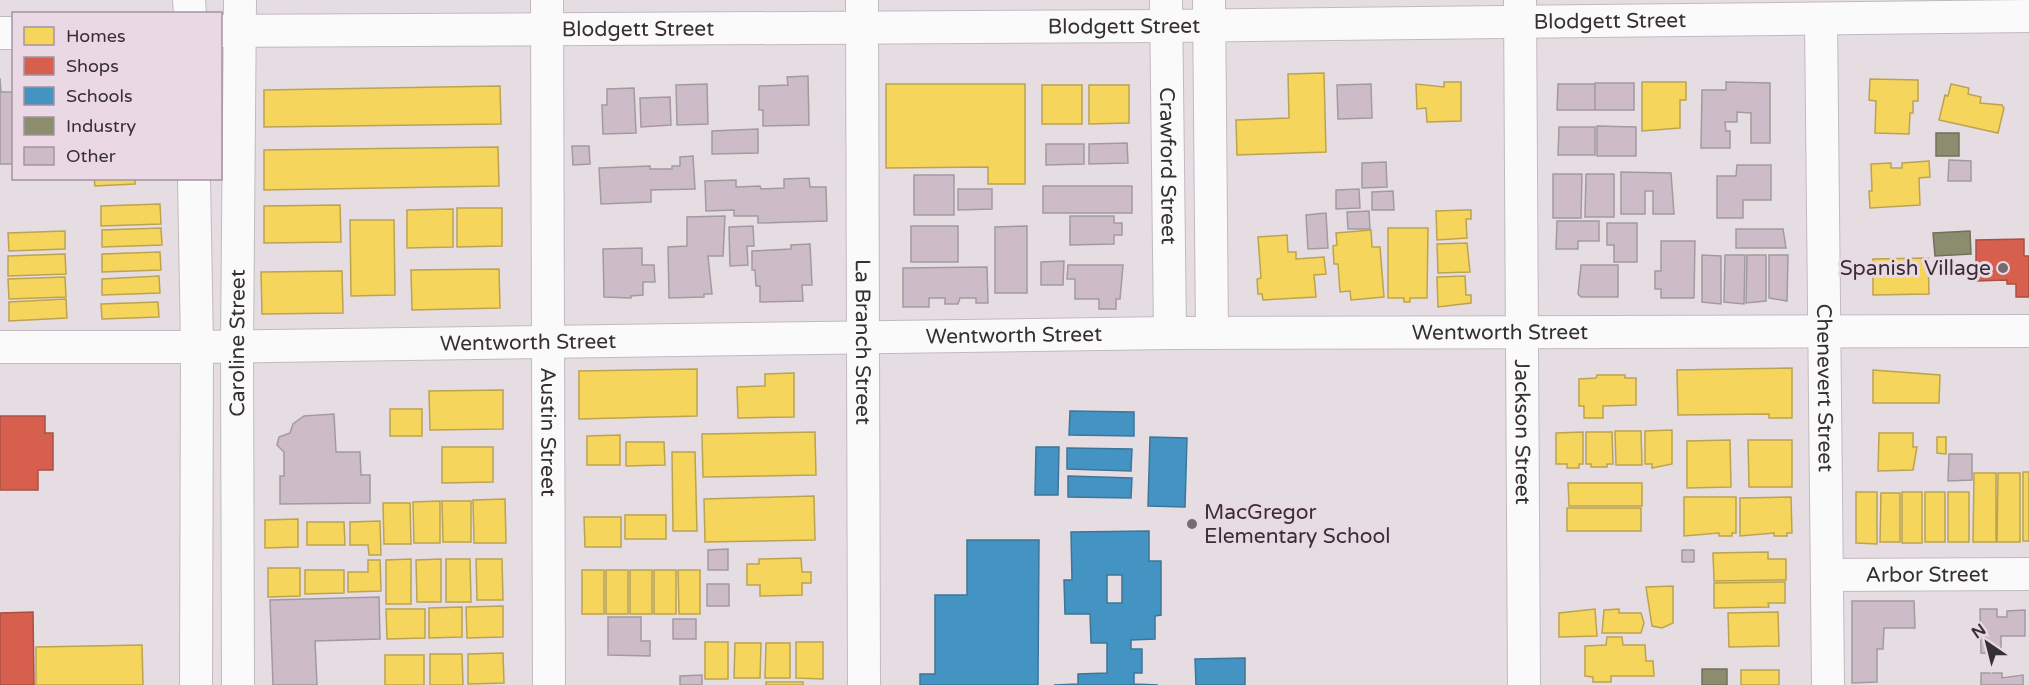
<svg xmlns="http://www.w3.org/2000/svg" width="2029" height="685" font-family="'Varela Round',sans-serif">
<rect width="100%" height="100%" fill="#e6dde3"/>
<path fill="#f6d55c" stroke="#bca350" stroke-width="1.5" d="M1324,73l2,79 -89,3 -1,-35 53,-2 -1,-44z
M1870,79l48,1v21h-5v12h-3l-1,21 -34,-1 1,-32 -7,-1z
M1444,82h17v39l-34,1 -1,-14 -9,1 -1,-25 28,3z
M1642,82h44v18h-6v28l-38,3z
M886,84h139v100h-37v-17l-102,1z
M1951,84l18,4 -1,6 13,3 -1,6 22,2 2,3 -6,25 -59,-13 6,-25 3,1z
M1042,85h40v39h-40z
M1089,85h40v38l-40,1z
M500,86l1,38 -237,3v-37z
M498,147l1,39 -235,4v-40z
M1929,161l1,16 -11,1 1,27 -50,3 -1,-17h3l-1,-27 20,-1v5h11v-5z
M94,178h41v6l-40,2z
M160,204l1,20 -60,2v-20z
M340,205l1,37 -77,1v-37z
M457,208h45v38l-45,1z
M453,209v38l-46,1v-38z
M1466,210h5v9h-5l1,19 -30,2 -1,-29z
M350,220h44l1,75 -44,1z
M161,228l1,17 -60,2v-17z
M1388,228h40l-1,70h-17v4h-6v-4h-16z
M1371,230l1,17h8l4,50 -33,3 -1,-9 -10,1 -2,-28h-4l-1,-18 4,-1 -1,-12z
M65,231v18l-56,2 -1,-18z
M1287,235l1,17h8v7l28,-2 2,17 -12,1 2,22 -53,3 -1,-6h-4l-1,-15 4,-1 -3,-41z
M1467,243l3,29 -32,1 -1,-29z
M160,252l1,18 -59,2v-18z
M65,254l1,20 -58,2v-20z
M1928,258l1,36 -56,1v-36z
M499,269l1,39 -88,2 -1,-40z
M342,271l1,42 -81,1 -1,-42z
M159,276l1,17 -58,2v-16z
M1465,276l1,19h5v8l-33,4 -1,-30z
M65,277l1,20 -57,2 -1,-20z
M66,299l1,19 -58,3v-19z
M158,302l1,15 -57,2 -1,-15z
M1792,368v50h-23v-4l-91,1 -1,-45z
M697,369v47l-118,3v-48z
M1873,370l67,5 -1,28h-66z
M794,373v44l-56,1 -1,-31 28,-1v-12z
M1597,375h28v3h11v27l-33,1v12h-19v-12h-5v-27l17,-1z
M503,390v39l-73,1 -1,-39z
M390,409h32v27h-32z
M1672,430v34l-20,4v-4h-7v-33z
M1615,431h26l1,34h-26z
M815,432l1,43 -113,2 -1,-43z
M1583,432v32h-4v4h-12v-4h-11v-31z
M1586,432h26l1,32h-6v3h-16v-3h-5z
M1879,433h34v14h4l-4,23 -35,1z
M620,435v30h-33v-29z
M1937,437h9v17l-9,-1z
M1730,440l1,47 -44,1v-47z
M1748,440h44v47h-43z
M626,442h38l1,23 -39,1z
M442,447h51v35l-51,1z
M672,452h23l2,79h-24z
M2023,472h6v69h-6z
M1974,473h22v69h-23z
M1998,473h22v69h-23z
M1568,483h74v23h-73z
M1856,492h21v52l-21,-1z
M1902,492h20v51h-20z
M1925,492h20v50h-20z
M1948,492h21v50h-21z
M1881,493h19v49h-20z
M814,496l1,44 -110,2 -1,-43z
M1684,497h52v36h-4v3h-13v-3l-35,3z
M1791,497l1,36h-5v3h-13v-3l-34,3v-38z
M505,499l1,44h-32l-1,-43z
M440,501v42h-26l-1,-41z
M442,501h29v41h-28z
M383,503h27l1,41h-27z
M1567,508h74v23h-74z
M625,515h41v24h-41z
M584,517h37v30h-36z
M298,519v28l-33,1v-28z
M380,521l1,34h-12l-1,-10h-18v-23z
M307,522h37l1,23h-38z
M1768,552v7h18v21l-72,1 -1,-28z
M801,558l1,14h9v11h-9v12l-42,1v-11h-13v-21h12v-5z
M411,559v45h-25v-44z
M441,559v43h-24l-1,-42z
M446,559h24l1,43h-25z
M476,559h26l1,41h-26z
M368,560h12l1,31 -33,1v-20h20z
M268,568h32v28l-32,1z
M305,570h39v23l-39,1z
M582,570h22v44h-22z
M606,570h22v44h-22z
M630,570h22v44h-22z
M654,570h22v44h-22z
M678,570h22v44h-21z
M1785,582v21h-17l1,4 -55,1v-25z
M1673,586v37l-11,5 -10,-2 -6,-39z
M503,606v31l-36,1 -1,-31z
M462,607v30l-33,1v-30z
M386,609h39v29l-38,1z
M1595,609l2,27 -38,1v-24z
M1619,609v4h22l3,10 -3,10h-39l2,-23z
M1778,612l1,34 -50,1 -1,-34z
M1607,637h15l1,8h22l1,16h7l1,15h-43v6h-18v-5l-8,-1v-30l21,-1z
M705,642h23v37h-23z
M796,642h27v37l-27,-1z
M735,643h26l-1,35h-26z
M766,643h24v35h-25z
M142,645l1,40h-107v-38z
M503,653l1,30 -36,1v-30z
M430,654h32l1,31h-33z
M385,655h39v30h-39z
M1741,670h38v15h-38z
M766,682h37v3h-37z"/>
<path fill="#d6604d" stroke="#a65146" stroke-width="1.5" d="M2024,239v17h5v41h-13v-13h-9v-4l-31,1v-41z
M0,416h45v17h8v37h-15v20h-38z
M33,612l1,73h-34v-72z"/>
<path fill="#4393c3" stroke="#3f7598" stroke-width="1.5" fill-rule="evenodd" d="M1070,411l64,1v24l-65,-1z
M1150,437l37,1 -2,69 -37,-1z
M1036,447h23l-1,48h-23z
M1067,448l65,1 -1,22 -64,-2z
M1068,476l64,2 -1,20 -63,-1z
M1149,531v30h12v54l-6,1v23l-24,1v9h11v24h-8v11l24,1h-104l24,-1v-10l29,-1v-30h-16l-1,-29h-25l-1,-34h8l-1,-48zM1107,575h15v28h-15z
M967,540h72l-1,145h-118v-11h15v-79h32z
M1245,658v27h-49l-1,-26z"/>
<path fill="#8c8c6e" stroke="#72705d" stroke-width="1.5" d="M1936,133h23v23h-23z
M1970,231l1,23 -36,2 -2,-23z
M1702,669h25v16h-25z"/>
<path fill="#cdbbc8" stroke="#a19b9f" stroke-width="1.5" d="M808,76l1,49 -46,1v-16h-4v-24l29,-1 -1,-8z
M0,78l1,14h13v72h-14z
M1726,82l44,1v60h-19v-30l-14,-1v10h-12l1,9h4v17h-29l1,-58h24z
M1595,83h39v27h-39z
M707,84l1,40 -31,1 -1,-40z
M1371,84l1,34 -34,1 -1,-34z
M1558,84h37v26h-38z
M634,88l2,45 -33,1 -1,-29h5v-16z
M670,97l1,28 -30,2 -1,-29z
M1597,126l39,1v29h-39z
M1559,127h36v28h-37z
M758,129v24l-46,1v-23z
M1127,143l1,20 -39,1v-20z
M1046,144h38v20l-38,1z
M572,146h17l1,18 -17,1z
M693,156l2,33 -44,1v12l-50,2 -2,-36 51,-2v3h22v-3h8v-9z
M1949,160l22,1v20h-23z
M1386,162l1,25 -25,1v-25z
M1737,165h34v35h-28v18h-26v-42h19z
M1621,172l50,1 3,41h-21v-23h-8v23h-24z
M1553,174h29l-1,44h-28z
M1586,174h28v43h-29z
M914,175h40v40h-40z
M809,178l1,9h16l1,34 -69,2v-7h-24v-6l-28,1 -1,-30 31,-1v7l24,-1 1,3 23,-1v-9z
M1043,186h89v27h-89z
M958,189h34v20l-34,1z
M1359,189l1,19 -24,1v-19z
M1393,191l1,19h-22v-18z
M1369,211l1,18h-22l-1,-17z
M1326,213l2,35 -20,1 -2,-34z
M725,216l-2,40h-15l4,38h-8v3l-35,1 -1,-51 19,-1v-29z
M1070,216h44v7h8v12h-8v9l-44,1z
M1557,221h42v20h-21v8h-22z
M1607,223h30v39h-23v-17h-7z
M753,226l1,20h-7l1,19 -18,1 -1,-39z
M911,226h47v36h-47z
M1027,226v67h-32v-66z
M1736,229h47l3,19h-50z
M1661,241h34l-1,57h-33v-9h-6v-18h6z
M810,244l2,41h-10l1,16 -43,1v-16h-4l-1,-16h-3v-19l39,-2v-4z
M642,248v17h12l1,17h-12v13l-12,1v2l-27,-1 -1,-48z
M1702,255l19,1v48l-19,-2z
M1725,255h20l-1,49 -20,-2z
M1747,255h19v46l-20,2z
M1769,255h19l-1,46 -18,-3z
M1064,261l-1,24h-22v-23z
M1068,265h55l-3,34h-4v10h-17v-10h-24v-20h-8z
M1581,265h37v32h-37l-3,-3z
M987,267l1,36h-12v-5h-16l-2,6h-13v-6h-16v9h-26v-39z
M334,414l2,38h24l1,23h9v28l-90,1v-28h4v-24l-7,-7 2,-8 11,-4 3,-9 11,-8z
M1949,454h23v26l-24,1z
M728,549v21h-20v-20z
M1682,550h12v12h-12z
M707,584h22v22h-22z
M379,597l1,42 -65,2 2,44h-44l-3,-85z
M1852,601h62l1,27h-31l-1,21h-6v33l-25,1z
M1980,609h17v8h10v-6l18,-1v26h-24v18l-20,-1z
M608,617h33v24h9v15l-42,-1z
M673,619h23v20h-23z
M1981,673h21v5l21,-3v10h-42z
M702,675v10h-22v-9z"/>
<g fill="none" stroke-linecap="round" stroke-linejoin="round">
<defs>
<g id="minor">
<path d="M189,0l1,14"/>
<path id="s1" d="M547,0l2,685"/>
<path id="s2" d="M862,0l2,685"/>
<path id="s3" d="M1166,0l4,333"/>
<path d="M1209,0l3,333"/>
<path id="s4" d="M1520,0l4,685"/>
<path id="s5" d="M1821,19l7,666"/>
<path id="s6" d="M220,31l946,-5 863,-10"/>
<path d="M0,33h14"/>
<path d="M194,178l3,169 -1,338"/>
<path id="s7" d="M0,347h197l973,-14 859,-2"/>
<path id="s8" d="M1827,575l202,-1"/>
<path id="s9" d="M238,685l-1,-339 3,-346"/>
</g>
</defs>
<use href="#minor" stroke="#c1babf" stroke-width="34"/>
<use href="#minor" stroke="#fbfafb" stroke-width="32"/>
</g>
<g fill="#746c71" stroke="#ead9e4" stroke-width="2">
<circle cx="2003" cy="268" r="6"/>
<circle cx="1192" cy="524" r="6"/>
</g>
<g text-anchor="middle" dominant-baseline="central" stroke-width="6" stroke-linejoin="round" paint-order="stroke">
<g font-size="21" fill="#362f34" stroke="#ead9e4">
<text stroke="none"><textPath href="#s6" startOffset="1390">Blodgett Street</textPath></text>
<text stroke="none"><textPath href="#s6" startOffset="904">Blodgett Street</textPath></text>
<text stroke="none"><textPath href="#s6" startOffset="418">Blodgett Street</textPath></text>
<text stroke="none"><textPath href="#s3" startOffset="166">Crawford Street</textPath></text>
<text stroke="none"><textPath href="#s7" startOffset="1500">Wentworth Street</textPath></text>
<text stroke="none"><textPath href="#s7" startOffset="1014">Wentworth Street</textPath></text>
<text stroke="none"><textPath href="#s7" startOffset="528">Wentworth Street</textPath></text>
<text stroke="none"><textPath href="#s9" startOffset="342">Caroline Street</textPath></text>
<text stroke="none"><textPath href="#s2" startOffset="342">La Branch Street</textPath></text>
<text stroke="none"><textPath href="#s5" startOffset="369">Chenevert Street</textPath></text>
<text stroke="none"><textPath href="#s1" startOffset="432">Austin Street</textPath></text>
<text stroke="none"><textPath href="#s4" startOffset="432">Jackson Street</textPath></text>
<text stroke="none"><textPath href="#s8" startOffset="100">Arbor Street</textPath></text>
</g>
<g font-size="21" fill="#362f34" stroke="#ead9e4" text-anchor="end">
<text x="1991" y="268">Spanish Village</text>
<text x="1204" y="512" text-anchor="start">MacGregor<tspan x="1204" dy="24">Elementary School</tspan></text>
</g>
</g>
<rect x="12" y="12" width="210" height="168" fill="#ead9e4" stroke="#a2959e" stroke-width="1.5"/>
<rect x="24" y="27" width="30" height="18" fill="#f6d55c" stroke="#a2959e" stroke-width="1.5"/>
<text x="66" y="42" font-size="18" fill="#362f34">Homes</text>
<rect x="24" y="57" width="30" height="18" fill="#d6604d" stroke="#a2959e" stroke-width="1.5"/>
<text x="66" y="72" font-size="18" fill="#362f34">Shops</text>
<rect x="24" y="87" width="30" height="18" fill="#4393c3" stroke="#a2959e" stroke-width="1.5"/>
<text x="66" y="102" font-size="18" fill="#362f34">Schools</text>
<rect x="24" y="117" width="30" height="18" fill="#8c8c6e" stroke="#a2959e" stroke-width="1.5"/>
<text x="66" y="132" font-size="18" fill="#362f34">Industry</text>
<rect x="24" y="147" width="30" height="18" fill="#cdbbc8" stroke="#a2959e" stroke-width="1.5"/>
<text x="66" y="162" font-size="18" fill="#362f34">Other</text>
<g transform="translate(1987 643) rotate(325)" stroke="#ead9e4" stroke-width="4.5" paint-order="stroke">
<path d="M0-4.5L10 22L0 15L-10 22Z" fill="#362f34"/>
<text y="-9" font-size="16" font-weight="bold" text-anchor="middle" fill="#362f34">N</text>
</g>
</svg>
